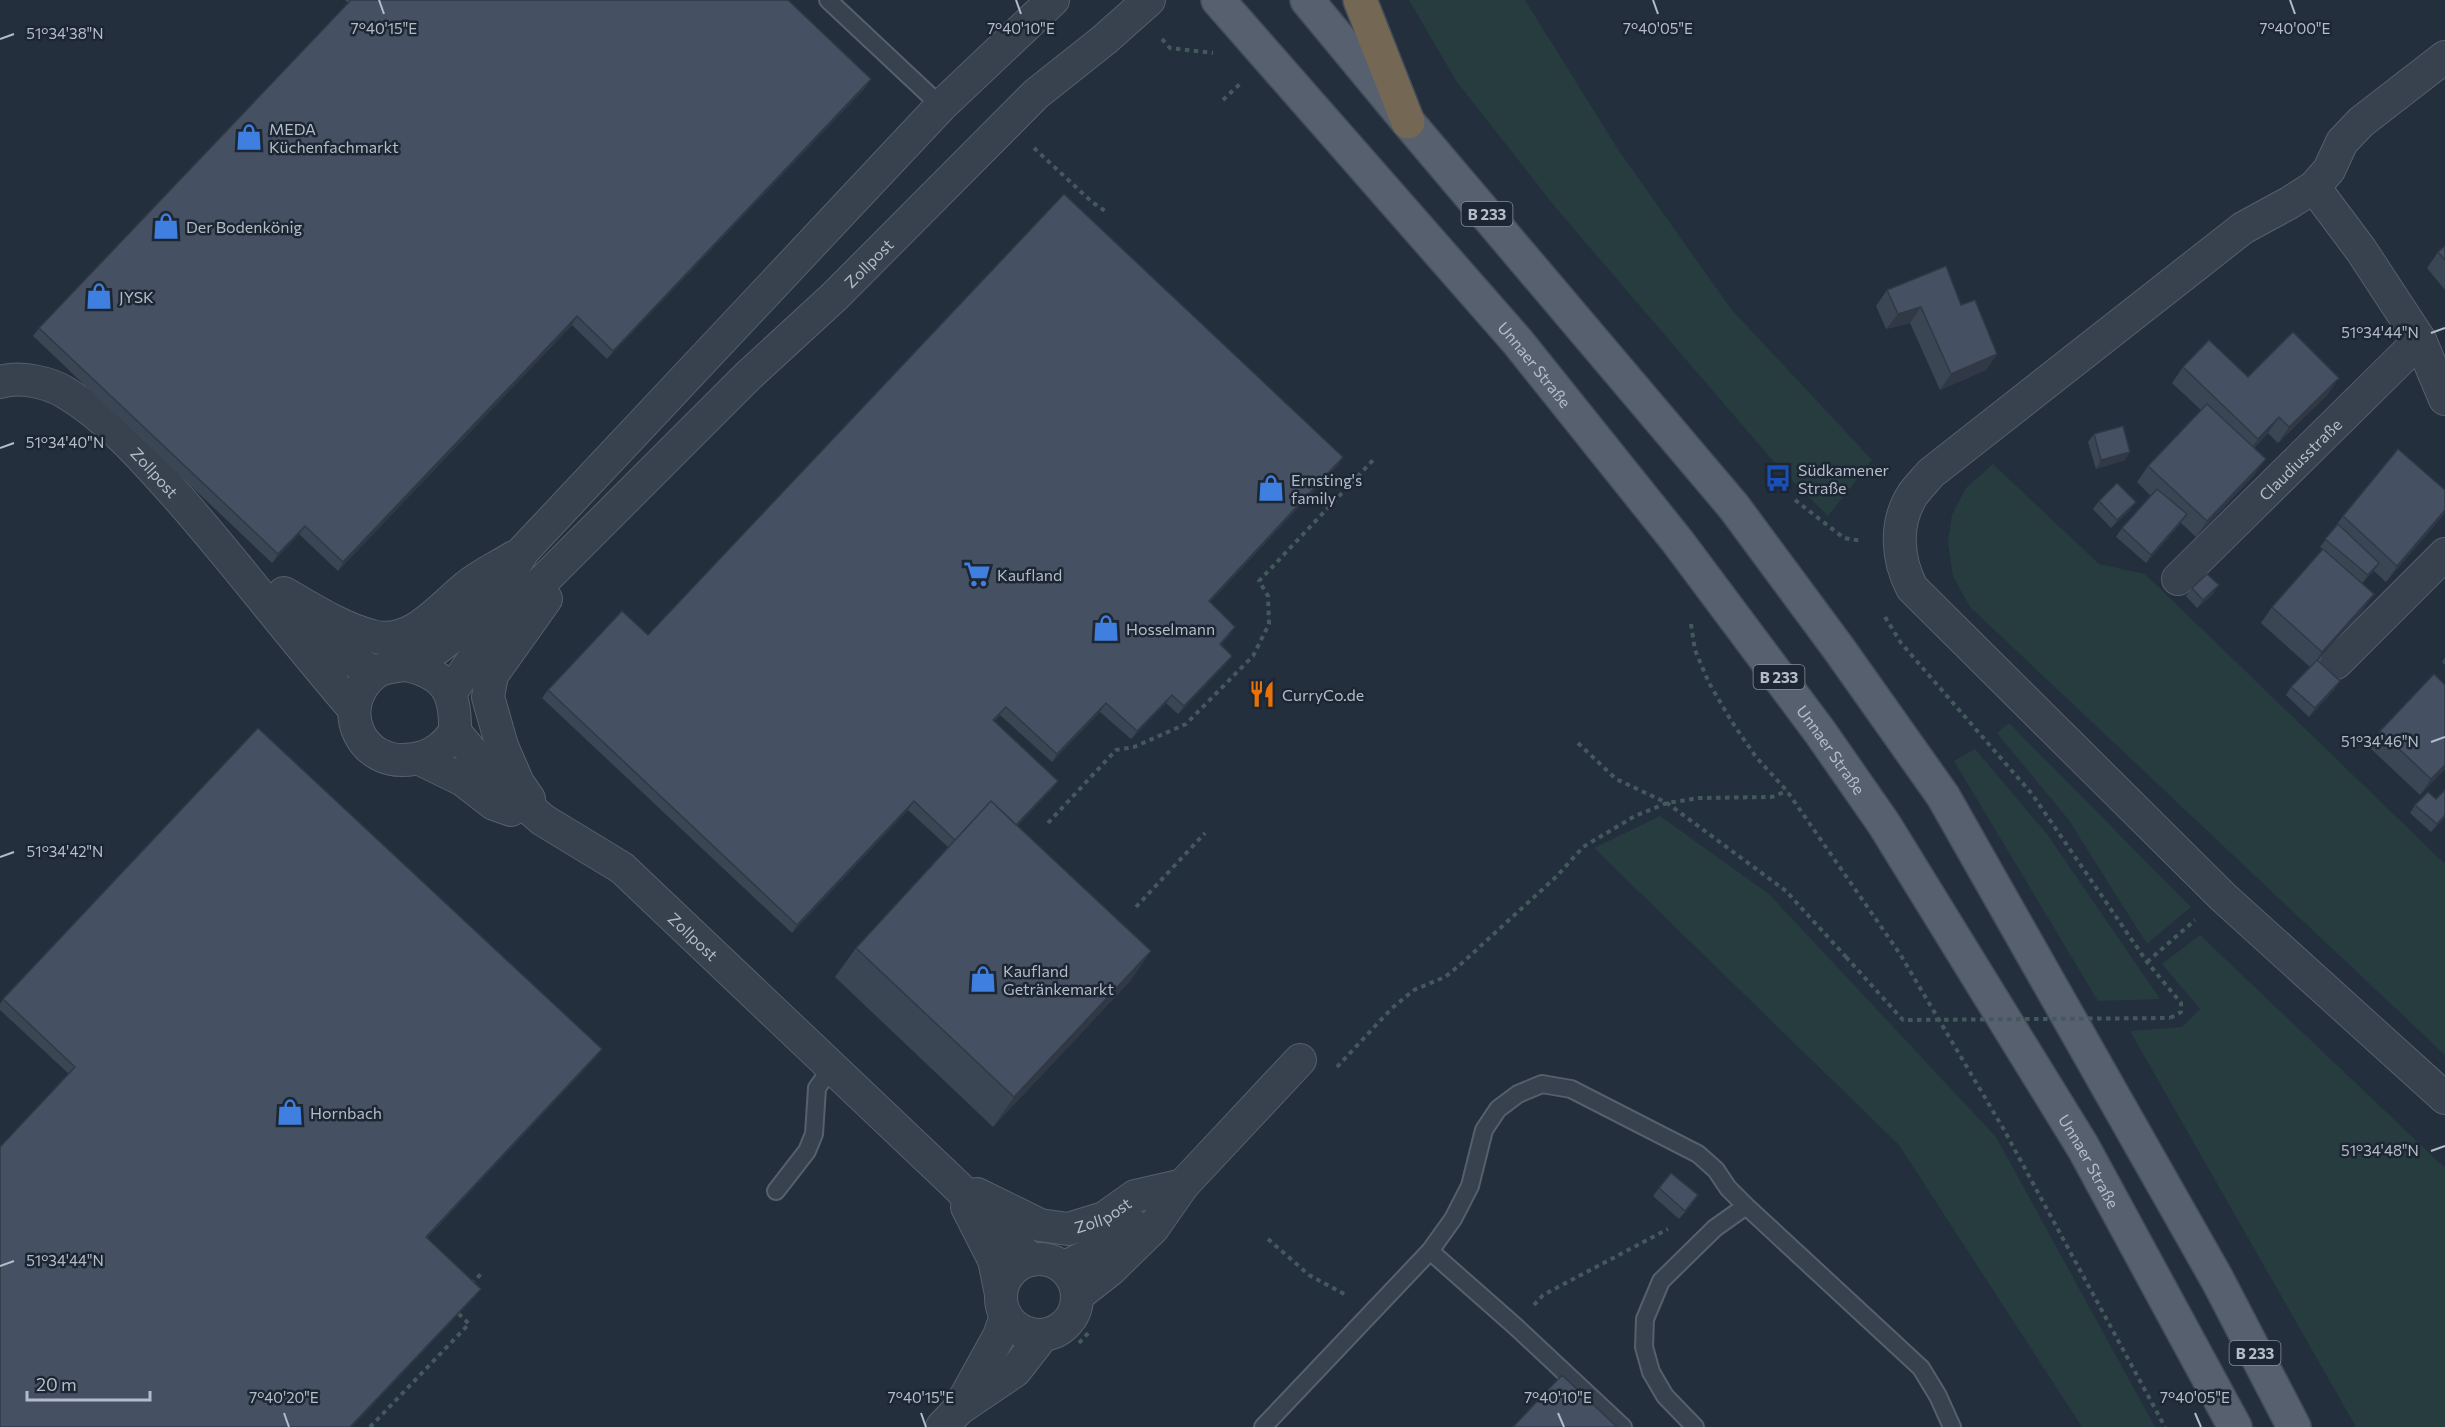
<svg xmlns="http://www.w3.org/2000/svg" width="2445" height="1427" font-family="Commissioner,sans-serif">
<rect width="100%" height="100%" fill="#242f3e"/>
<path fill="#263c3f" d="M1409,0h116l94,151 112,158 141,151 -44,56 -55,-55 -217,-253 -99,-126z
M1993,464l106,100 46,10 300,290v191l-475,-448 -17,-31 -5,-34 4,-27 14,-27z
M2009,723l182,184 -44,37 -79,-125 -71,-86z
M1975,749l72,85 113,165 -62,2 -144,-240z
M1660,816l109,78 227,243 159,290h-73l-183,-282 -305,-297z
M2200,935l245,233v259h-89l-226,-396 52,-4 18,-18 -38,-45z"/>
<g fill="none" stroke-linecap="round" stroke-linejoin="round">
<defs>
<path id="service" d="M828,0l113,106
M776,1191l31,-40 7,-17 3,-46 15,-21
M1430,1251l23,-32 17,-33 14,-56 14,-21 20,-15 24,-10 29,5 127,65 18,16 12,18 18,18
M1263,1427l167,-176 85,75 108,101
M1695,1427l-30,-31 -14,-24 -7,-25 1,-28 16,-38 54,-53 31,-22 175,162 17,28 14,31"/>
<g id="minor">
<path d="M2445,57l-84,65 -19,20 -13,28 -15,17 -25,16 -46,25 -312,245c-6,7 -13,14 -18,21 -19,29 -16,65 -1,94l311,309 222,201"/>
<path d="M2314,187l47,63 59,90 25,59"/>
<path id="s1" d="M0,382c19,-6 49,0 66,11 42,25 78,66 110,102 62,70 117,144 178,214"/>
<path id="s2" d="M2178,579l242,-239"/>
<path d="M284,593c28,16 57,35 88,43 39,11 68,-28 94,-49 14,-12 32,-20 48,-30"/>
<path d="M300,612c27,30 38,43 75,60"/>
<path d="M2336,663l109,-109"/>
<path d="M406,665c11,-6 23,-11 33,-18 35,-26 63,-60 85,-97l417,-444 112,-106"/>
<path d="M406,665c40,9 50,27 49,67 -10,14 -22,24 -41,27 -54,10 -81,-53 -39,-86 8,-6 21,-7 31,-8z"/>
<path id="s3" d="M451,692l40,-59 257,-257 87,-80 201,-202 68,-54 45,-40"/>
<path id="s4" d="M455,732l38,45 50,43 79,48 334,317 75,75"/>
<path d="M420,759l43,21 31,24 17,6"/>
<path d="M529,799l-11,-16 -16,-37 -14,-49 4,-22 54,-76"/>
<path id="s5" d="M977,1194l63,31 28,4 36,-11 31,-22 48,-11"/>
<path d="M967,1207l27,53 7,34"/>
<circle cx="1039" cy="1297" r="38"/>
<path d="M1065,1267l36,-18 32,-24"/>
<path d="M1078,1295l32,-25 43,-42 30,-43 117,-125"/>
<path d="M962,1403l37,-67 7,-20"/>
<path d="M942,1427l17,-18 56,-38 28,-36"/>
</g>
<g id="primary">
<path id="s6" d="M1218,0l299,341 161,201 142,190 64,92 199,323 152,280"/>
<path d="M1307,0l101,122 326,385 105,142 104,147 274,483 77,148"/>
</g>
<path id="motorway" d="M1360,0l48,122"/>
</defs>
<use href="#service" stroke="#565f6c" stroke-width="20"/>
<use href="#minor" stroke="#565f6c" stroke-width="34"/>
<use href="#primary" stroke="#414a57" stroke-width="36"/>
<use href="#motorway" stroke="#434c59" stroke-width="36"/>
<path stroke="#44595c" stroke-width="4" stroke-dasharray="4.5 4.5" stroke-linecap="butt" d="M1162,39l8,9 43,5
M1223,100l18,-17
M1034,148l58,54 16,11
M1795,500l49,38 18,3
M1885,617l16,26 131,151 115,168 34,41v9l-11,6
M1691,624l4,26 14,33 23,39 24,35 31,34 113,163 103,174 162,299
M1578,743l38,36 51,24 119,88 60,66
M1048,823l68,-73 18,-3 52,-23 67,-68 16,-32 -1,-28 -9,-15 115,-122
M1136,907l69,-74
M2147,962l48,-42
M1337,1067l55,-59 22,-18 31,-13 16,-13 96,-88 26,-29 52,-31 32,-13 32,-5 73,-1 15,-6
M1268,1239l41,36 37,20
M471,1284l10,-10
M1534,1305l9,-10 125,-66
M1079,1343l11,-12
M370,1427l99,-103 -12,-12"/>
<use href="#service" stroke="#38414e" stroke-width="16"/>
<use href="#minor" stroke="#38414e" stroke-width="32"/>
<use href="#primary" stroke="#56606e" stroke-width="33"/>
<use href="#motorway" stroke="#746855" stroke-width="33"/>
<path stroke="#44595c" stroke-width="4" stroke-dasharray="4.5 4.5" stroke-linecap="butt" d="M1846,957l57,63 267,-2"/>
</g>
<path fill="#3b4654" d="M345,0h443l83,79 -5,8 -259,272 -35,-34 -234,246 -39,-37 -27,29 -239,-227 6,-8 309,-325z
M2445,246v44l-18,-22 11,-16z
M1887,290l74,15 36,49 -11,16 -46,20 -30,-67 -24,6 -10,-23z
M2183,367l65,10 80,17 -50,49 -10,-10 -14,15v27l-58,62 -15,-14 -35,40 -30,-26 6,-9 29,-32 -14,-14 11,-16 53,-56 -29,-27z
M2094,434l31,26 -29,9 -8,-27z
M1343,457l-5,8 -128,137 25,25 -14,18 5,19 -48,50 -12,-11 -35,36 -31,-27 -48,50 -52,-47 -6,6 64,60 -6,8 -35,37 134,125 -21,30 -137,146 -158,-150 21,-29 92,-101 -40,-37 -116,123 -250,-235 6,-8 100,-55z
M2099,501l31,9 -19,18 -18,-19z
M2445,513l-59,69 -12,-11 -12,12 1,27 -45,50 17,29 -26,28 -23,-22 5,-8 19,-20 -49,-44 11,-16 51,-58 -3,-2 23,-31z
M2192,588l21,6 -16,14 -11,-12z
M2445,657v8l-3,-3z
M2380,731l65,38 -25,26 -51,-48z
M2436,799l9,18 -14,15 -21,-19 5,-8z
M3,999l599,50 -6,8 -169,181 54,51 -6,8 -406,-223 -69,-64v-6z
M1659,1188l33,16 -13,15 -26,-23z"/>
<path fill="#303945" d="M871,79l-5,8 -259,272 6,-8z
M1921,307l-11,16 -24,6 12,-15z
M577,316l-5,9 -234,246 5,-9z
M1997,354l-11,16 -46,20 11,-16z
M2339,378l-11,16 -50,49 11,-16z
M2279,417l-11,16 -21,21 11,-15z
M2130,452l-5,8 -29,9 5,-9z
M1343,457l-5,8 -135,144 6,-8z
M2266,459l-12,16 -58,62 11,-16z
M2136,502l-6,8 -19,18 6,-8z
M2445,510v3l-59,69 11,-16z
M2187,514l-6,9 -35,40 5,-8z
M305,526l-6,8 -27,29 6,-9z
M2379,563l-5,8 -12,12 6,-8z
M2219,585l-6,9 -16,14 6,-8z
M2374,594l-11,16 -52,58 11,-16z
M1235,627l-5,8 -16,17 6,-8z
M1232,656l-6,8 -48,50 6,-8z
M2340,681l-5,8 -26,28 6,-9z
M1172,695l-6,8 -35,36 6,-8z
M1106,703l-6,9 -48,50 5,-8z
M2445,765v4l-25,26 11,-16z
M1058,781l-6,8 -59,63 5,-8z
M914,801l-6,9 -116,123 5,-8z
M2445,815v2l-14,15 6,-8z
M1151,951l-21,30 -137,146 21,-30z
M602,1049l-6,8 -176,188 6,-8z
M481,1289l-6,8 -123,130h-2z"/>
<path fill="#455162" stroke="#303945" stroke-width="1.5" d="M351,0h437l83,79 -258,272 -36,-35 -234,246 -38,-36 -27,28 -239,-226z
M1064,194l279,263 -134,144 26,26 -15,17 12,12 -48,50 -12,-11 -35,36 -31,-28 -49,51 -51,-47 -13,13 65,61 -42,44 -25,-24 -36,39 -41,-39 -117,124 -249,-235 74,-79 26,24z
M2445,246v14l-7,-8z
M1946,266l15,39 14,-5 22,54 -46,20 -30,-67 -23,7 -11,-24z
M2293,332l46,46 -50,49 -10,-10 -21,22 -75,-72 26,-27 39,37z
M2207,404l59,55 -59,62 -59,-55z
M2123,426l7,26 -29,8 -7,-26z
M2398,449l47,41v20l-48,56 -54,-50z
M2117,483l19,19 -19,18 -18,-19z
M2157,489l30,25 -36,41 -29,-27z
M2338,524l41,39 -11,12 -43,-36z
M2323,549l51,45 -52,58 -50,-45z
M2207,574l12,11 -16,15 -11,-12z
M2317,660l23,21 -25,27 -24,-21z
M2434,674l11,11v80l-14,14 -51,-48z
M258,728l344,321 -176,188 55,52 -131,138h-350v-280l75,-80 -72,-68z
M2445,790v25l-8,9 -22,-19 13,-13 8,7z
M991,801l160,150 -137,146 -158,-149z
M1671,1173l27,22 -13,16 -26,-23z
M1562,1375l55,52h-104z"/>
<path fill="none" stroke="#b4bcc9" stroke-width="2" d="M379,0l5,14M1016,0l5,14M1653,0l5,14M2290,0l5,14M0,39l14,-5M2431,333l14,-5M0,448l14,-5M2431,742l14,-5M0,857l14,-5M2431,1151l14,-5M0,1266l14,-5M284,1413l5,14M921,1413l5,14M1558,1413l6,14M2195,1413l6,14"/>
<defs>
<symbol id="shop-bare" viewBox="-9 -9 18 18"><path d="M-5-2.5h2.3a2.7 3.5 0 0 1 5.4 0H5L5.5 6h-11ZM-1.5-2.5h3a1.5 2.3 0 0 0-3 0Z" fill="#3f7fe0" stroke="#1d2633" stroke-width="2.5" paint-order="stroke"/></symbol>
<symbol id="bus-bare" viewBox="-9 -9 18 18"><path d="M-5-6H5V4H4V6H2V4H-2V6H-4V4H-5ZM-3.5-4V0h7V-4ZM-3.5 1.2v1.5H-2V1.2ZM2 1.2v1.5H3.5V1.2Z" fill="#1a4fb4" stroke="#1d2633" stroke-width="2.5" paint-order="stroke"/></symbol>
<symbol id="supermarket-bare" viewBox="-9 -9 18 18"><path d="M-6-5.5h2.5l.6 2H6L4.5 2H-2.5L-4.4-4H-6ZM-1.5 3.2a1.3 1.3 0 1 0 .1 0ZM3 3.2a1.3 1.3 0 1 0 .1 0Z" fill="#3f7fe0" stroke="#1d2633" stroke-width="2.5" paint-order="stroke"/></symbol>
<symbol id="restaurant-bare" viewBox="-9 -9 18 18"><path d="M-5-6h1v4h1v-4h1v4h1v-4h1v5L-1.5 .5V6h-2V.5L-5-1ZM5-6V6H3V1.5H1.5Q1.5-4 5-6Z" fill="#e8710a" stroke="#1d2633" stroke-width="2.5" paint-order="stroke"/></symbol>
</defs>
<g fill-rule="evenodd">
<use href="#shop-bare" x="230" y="118" width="38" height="38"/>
<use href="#shop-bare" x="147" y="207" width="38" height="38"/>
<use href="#shop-bare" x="80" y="277" width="38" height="38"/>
<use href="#bus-bare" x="1759" y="459" width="38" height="38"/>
<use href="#shop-bare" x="1252" y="469" width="38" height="38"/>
<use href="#supermarket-bare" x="958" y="555" width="38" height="38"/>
<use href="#shop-bare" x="1087" y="609" width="38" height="38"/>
<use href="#restaurant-bare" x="1243" y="675" width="38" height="38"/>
<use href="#shop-bare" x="964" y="960" width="38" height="38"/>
<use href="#shop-bare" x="271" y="1093" width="38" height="38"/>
</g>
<g text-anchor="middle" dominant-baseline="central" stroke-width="5" stroke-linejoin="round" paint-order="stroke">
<g fill="#1d2633" stroke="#878f9c" stroke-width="1.5">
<rect x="1461.5" y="202" width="51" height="24" rx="4.5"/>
<rect x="1753.5" y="665" width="51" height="24" rx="4.5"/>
<rect x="2229.5" y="1341" width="51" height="24" rx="4.5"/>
</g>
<g font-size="15" font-weight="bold" fill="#b4bcc9">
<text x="1487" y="214">B 233</text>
<text x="1779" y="677">B 233</text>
<text x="2255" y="1353">B 233</text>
</g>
<g font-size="16" fill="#b4bcc9" stroke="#1d2633" text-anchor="start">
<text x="269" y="128">MEDA<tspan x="269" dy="18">Küchenfachmarkt</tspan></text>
<text x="186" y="226">Der Bodenkönig</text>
<text x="119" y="296">JYSK</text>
<text x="1798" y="469">Südkamener<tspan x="1798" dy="18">Straße</tspan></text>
<text x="1291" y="479">Ernsting's<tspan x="1291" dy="18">family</tspan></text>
<text x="997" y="574">Kaufland</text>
<text x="1126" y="628">Hosselmann</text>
<text x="1282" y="694">CurryCo.de</text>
<text x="1003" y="970">Kaufland<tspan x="1003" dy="18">Getränkemarkt</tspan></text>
<text x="310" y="1112">Hornbach</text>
</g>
<g font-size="16" fill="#b4bcc9" stroke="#1d2633">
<text stroke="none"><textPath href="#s3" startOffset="600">Zollpost</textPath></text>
<text stroke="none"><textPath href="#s6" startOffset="483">Unnaer Straße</textPath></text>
<text stroke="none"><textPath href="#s2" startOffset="171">Claudiusstraße</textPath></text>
<text stroke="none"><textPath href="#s1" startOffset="188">Zollpost</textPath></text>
<text stroke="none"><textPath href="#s6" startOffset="969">Unnaer Straße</textPath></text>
<text stroke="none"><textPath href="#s4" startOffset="316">Zollpost</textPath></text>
<text stroke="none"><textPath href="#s6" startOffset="1455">Unnaer Straße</textPath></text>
<text stroke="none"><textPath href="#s5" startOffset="136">Zollpost</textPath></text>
</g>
</g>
<g font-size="15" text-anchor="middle" fill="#b4bcc9" stroke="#1d2633" stroke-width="5" stroke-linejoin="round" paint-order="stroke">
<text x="2295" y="34">7°40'00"E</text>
<text x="384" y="34">7°40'15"E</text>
<text x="1021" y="34">7°40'10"E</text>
<text x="1658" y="34">7°40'05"E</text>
<text x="65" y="39">51°34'38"N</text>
<text x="2380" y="338">51°34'44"N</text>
<text x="65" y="448">51°34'40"N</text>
<text x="2380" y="747">51°34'46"N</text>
<text x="65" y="857">51°34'42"N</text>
<text x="2380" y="1156">51°34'48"N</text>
<text x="65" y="1266">51°34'44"N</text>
<text x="284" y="1403">7°40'20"E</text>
<text x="921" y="1403">7°40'15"E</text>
<text x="1558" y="1403">7°40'10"E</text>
<text x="2195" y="1403">7°40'05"E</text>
</g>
<path d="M27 1391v9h123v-9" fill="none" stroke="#b4bcc9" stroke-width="3"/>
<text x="36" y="1391" font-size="18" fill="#b4bcc9" stroke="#1d2633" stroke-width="4.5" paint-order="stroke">20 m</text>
</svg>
